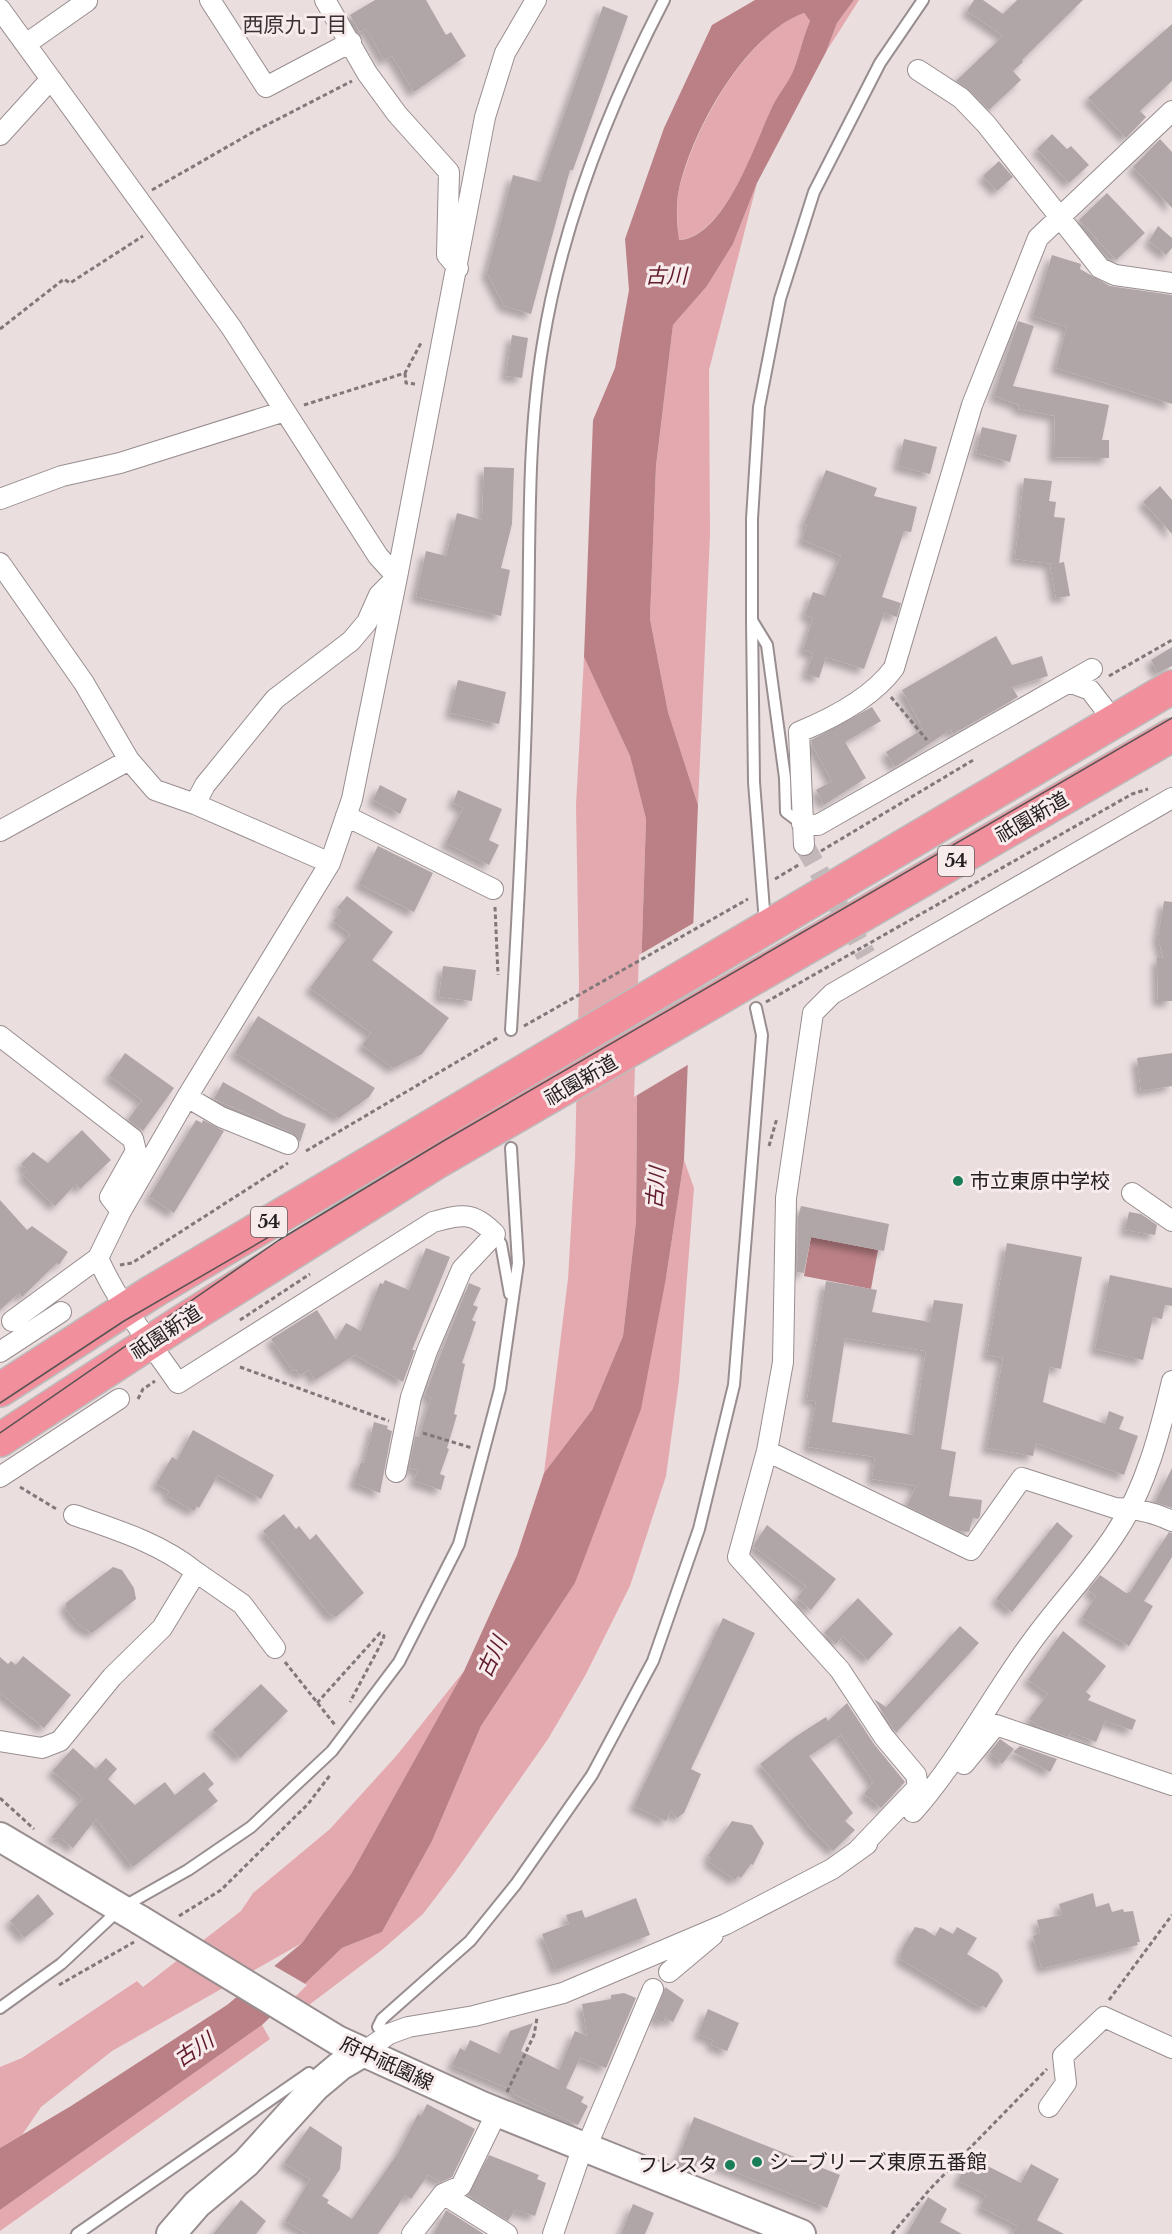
<svg xmlns="http://www.w3.org/2000/svg" width="1172" height="2234" font-family="'Libre Baskerville','Noto Sans JP',serif">
<defs>
<filter id="shadow"><feDropShadow dx="-5.5" dy="5.5" stdDeviation="3" flood-color="#0004"/></filter>
</defs>
<rect width="100%" height="100%" fill="#eadedf"/>
<path fill="#e4a9af" d="M854,0h5l-33,52 11,-29z
M804,13l6,8c-7,16 -10,32 -16,48 -4,13 -15,24 -21,36 -18,38 -47,132 -95,135 0,-15 -2,-32 0,-46 13,-61 66,-159 126,-181z
M757,183l-48,187 1,165 -12,270 -30,-93 -18,-93 6,-153 17,-141 34,-39 26,-42z
M584,657l46,99 16,63 -9,278 -1,125 -13,114 -31,74 -48,63 24,-194 7,-119 4,-179 -3,-176z
M684,1160l10,28 -15,193 -13,95 -36,110 -45,90 -37,63 -93,133 -32,42 -40,35 -78,59 -15,-10 52,-50 40,-16 50,-91 49,-115 94,-143 91,-305z
M464,1671l-113,203 -49,69 -190,108 -71,56 -19,28 -22,13v-81l22,-9 115,-77 6,6 98,-76 12,-18 77,-64 67,-74z
M262,2025l8,14 -270,192v-21z"/>
<path fill="#ba8086" fill-rule="evenodd" d="M755,0h99l-17,23 -11,29 -69,131 -24,61 -26,42 -34,39 -17,141 -6,153 18,93 30,93 -14,355 -18,118 -25,131 -66,174 -94,143 -49,115 -50,91 -40,16 -80,77 -262,185v-62l71,-42 156,-101 75,-62 49,-69 113,-203 53,-116 27,-82 48,-63 31,-74 13,-114 1,-125 9,-278 -16,-63 -46,-99 9,-237 22,-52 14,-78 -4,-51 39,-111 48,-103zM804,13l6,8c-7,16 -10,32 -16,48 -5,13 -15,24 -21,36 -18,37 -47,132 -94,135 -2,-13 -3,-33 -1,-46 12,-61 66,-159 126,-181z
M811,1237l67,13 -7,39 -67,-13z"/>
<path fill="#eadedf" d="M697,921l-6,142 -57,34 5,-142z
M271,1964l36,21 -33,33 -40,-23z"/>
<path fill="#b1a6a7" fill-rule="evenodd" filter="url(#shadow)" d="M375,0h51l20,35 5,-3 15,24 -52,36 -22,-36 -8,4 -18,-31 -6,3 -10,-17z
M974,0h9l20,14 14,-14h66l-61,60 1,2 -10,9 8,9 -32,30 -20,-20 -13,-9 47,-45 -36,-25z
M603,6l25,10 -55,154h-3l-39,144 -27,-8 -17,-33 26,-98 27,7z
M1172,24v57l-32,30 6,6 -20,21 -38,-40z
M1052,134l15,15 4,-3 18,19 -20,18 -32,-34z
M1160,139l12,13v56l-39,-41z
M999,161l14,16 -16,14 -14,-15z
M1107,193l38,40 -29,27 -37,-40z
M1158,226l14,12v10l-6,7 -17,-14z
M1052,255l29,9 -1,5 30,17 62,9v109l-116,-36 11,-41 -34,-11z
M1018,321l16,5 -21,60 96,19 -7,35h7v18l-55,-1 1,-41 -37,-7 1,-4 -25,-9z
M512,335l16,3 -6,40 -16,-2z
M982,427l35,8 -7,27 -34,-9z
M904,439l33,8 -7,27 -32,-8z
M484,467l30,1 -2,56 -11,44 9,2 -9,46 -85,-19 10,-46 20,5 11,-43 25,7z
M826,470l51,18 -3,8 43,11 -6,25 -7,-1 -22,66 19,6 -4,14 -13,-4 -20,56 -38,-12 -7,21 -13,-4 7,-21 -10,-3 10,-32 -8,-3 8,-23 12,4 16,-40 -39,-16 5,-15 -3,-1z
M1024,478l28,3 -3,20 7,1 -2,15 11,1 -6,45 5,-1 6,34 -14,2 -6,-34h3l-38,-5z
M1160,486l12,14v34l-29,-32z
M996,636l16,29 30,-9 6,20 -36,11 6,10 -65,37 -2,-5 -56,38 -9,-15 37,-23 -21,-39z
M1172,647v19l-14,7 -7,-13z
M458,680l48,12 -7,32 -49,-11z
M872,707l9,14 -36,21 21,36 -42,27 -8,-15 16,-9 -20,-36 -1,-5z
M380,785l27,14 -7,15 -27,-14z
M458,790l44,19 -13,31 10,5 -10,20 -43,-22 17,-35 -10,-5z
M378,846l55,27 -19,39 -55,-28z
M347,896l46,36 -21,28 77,58 -27,36 -29,14 -31,-23 9,-12 -61,-45 40,-54 -17,-13 8,-10 -4,-3z
M1164,901l8,1v99h-14l-1,-43h6l-5,-21z
M443,966l33,4 -4,31 -33,-4z
M258,1016l117,72 -6,9 -30,21 -104,-65z
M125,1053l49,35 -31,43 -15,-11 14,-20 -33,-24z
M1172,1053v33l-31,5 -4,-33z
M223,1082l61,34 22,8 -6,18 -8,-9 -78,-34z
M196,1120l6,3 1,-3 21,11 -50,82 -25,-16z
M82,1130l29,30 -31,29 -4,-5 -21,22 -32,-31 4,-5 -6,-6 12,-12 15,11z
M0,1200l27,30 5,-4 36,26 -9,13 -2,-2 -35,34 -3,-4 -19,17z
M801,1206l88,18 -5,27 -73,-14 -7,36 -7,-1 1,-55z
M1129,1212l12,2 16,11 -2,10 -30,-5z
M1007,1243l75,14 -21,112 -11,-2 -7,35 62,22 4,-13 15,6 -5,12 19,7 -14,39 -88,-32 -3,13 -46,-8 16,-90 -16,-3z
M426,1248l24,9 -38,93h3l-12,32 -48,-27 -40,25 -6,-10 -9,5 -4,-6 -3,2 -22,-32 46,-29 19,30 10,-17 15,8 19,-48 3,1 2,-4 24,10z
M1110,1275l62,13v18l-7,-1 -3,14 -9,-2 -10,43 -48,-11z
M826,1281l51,9 -5,22 58,10 4,-22 29,4 -22,145 15,3 -7,44 33,4 -2,16 -2,3 -5,-1 -4,14 -10,-1 -52,-25 9,-20 -44,-7 3,-22 -67,-10 8,-46 -9,-1zM845,1338l81,13 -13,84 -81,-13z
M469,1283l12,5 -8,17 5,2 -6,13 4,2 -14,41 3,1 -11,50 3,1 -10,33 2,1 -9,25 5,2 -4,14 -27,-9 4,-11 -9,-2 6,-32 4,1 12,-39 -6,-4z
M374,1422l14,4 -1,3 5,2 -12,62 -26,-10 7,-21 3,1z
M193,1430l81,45 -13,24 -43,-24 -19,33 -2,-2 -3,5 -27,-15 2,-5 -13,-7 16,-27 5,3z
M1172,1468v40l-17,-6z
M284,1514l12,15 3,-3 11,14 6,-6 48,59 -28,24 -7,-3 -66,-83z
M1057,1522l16,14 -61,76 -16,-13z
M767,1525l69,54 -25,31 -14,-12 9,-12 -53,-40z
M1169,1532l3,1v24l-28,44 9,5 -24,40 -47,-28 14,-22 -8,-6 12,-15 26,18 4,-1z
M113,1567l9,3 12,18 2,11 -44,34 -14,-8 -12,-16v-6z
M858,1598l35,36 -25,26 -25,-24 -7,8 -12,-11z
M723,1618l32,15 -64,136 10,5 -17,39 -7,5 -6,-7 -5,10 -32,-15z
M960,1626l19,17 -83,90 -22,-34 12,8z
M1063,1631l43,35 -20,26 5,4 -3,4 48,20 -4,10 -27,-9 -9,21 -25,-10 -3,5 -28,-10 -11,-8 19,-25 -20,-14z
M23,1656l48,39 -27,33 -44,-35v-36l8,7 3,-3 5,4z
M261,1684l27,27 -48,47 -27,-28z
M847,1703l27,41 31,38 -24,26 -17,-14 9,-12 -32,-47 -32,21 44,57 -8,8 10,9 -22,21 -23,-23 -50,-64 35,-27 31,-20 2,4z
M1000,1739l14,10 -12,15 -12,-12z
M1020,1746l37,13 -7,13 -37,-20z
M73,1748l23,21 10,-11 11,11 -9,10 27,26 30,-23 10,13 29,-23 10,12 -6,5 10,12 -85,66 -37,-48 -23,29 -11,-9 -11,-1 32,-40 -31,-27z
M732,1821l20,4 12,18 -11,22 -2,-1 -10,14 -3,-2 -3,4 -26,-18 2,-4 -3,-2z
M1093,1893l3,14 13,-4 3,9 11,-3 1,3 9,-1 7,31h-3l1,3 -94,23 -3,-2 -8,-30 7,-4 -3,-12 25,-5 -3,-11z
M38,1894l16,20 -30,24 -14,-17z
M636,1898l14,37 -94,35 -14,-36 27,-10 -3,-9 16,-5 3,8z
M915,1927l9,2 11,7 5,-9 13,7 4,-7 20,11 -10,16 31,19 5,8 -17,27 -4,-3 -1,3 -81,-49 3,-12z
M665,1987l19,13 -11,22 -8,-4 -2,5 -9,-5z
M624,1993l12,5 -30,70 -26,-10 -14,30 18,9 -3,5 7,4 -10,19 -65,-31 1,-3 -62,-26 8,-17 5,3 5,-11 30,14 10,-23 23,-8 -12,28 38,19 16,-39 12,5 -5,-32 29,-5v-4z
M708,2009l31,14 -12,28 -16,-6 2,-5 -15,-6z
M427,2104l48,25 -23,48 -11,5 -13,-7 -17,24 -6,-4 -27,39h-71l-22,-13 25,-42 -26,-16 26,-37 32,21 -2,22 -18,27 7,4 -2,3 25,16 46,-66 20,-39 3,2z
M694,2117l146,58 -13,33 -128,-50 -5,14 -18,-7z
M489,2155l50,20 -2,4 9,4 -11,33 -20,-6 -7,11 -40,-26z
M970,2157l51,26 10,-19 28,15 -22,41 27,14h-51l4,-8 -37,-19 6,-12 -28,-14z
M928,2197l19,12 -7,13 22,12h-55z
M241,2200l25,21 -10,13h-43z
M633,2204l21,9 -9,21h-24z
M446,2210l38,24h-50z"/>
<g fill="none" stroke-linecap="round" stroke-linejoin="round">
<path stroke="#c2b8b9" stroke-width="20" stroke-dasharray="20 10" stroke-linecap="butt" d="M804,845l62,110"/>
<defs>
<path id="lane" d="M753,622l14,23 18,133 1,34 16,12
M765,923l-11,-141 -2,-162v-101l7,-112 21,-108 34,-107 66,-129 43,-63
M511,1030c8,-132 15,-264 17,-396 2,-97 -1,-195 15,-291 19,-118 66,-237 121,-343
M495,1234l6,10 9,50
M0,2008l61,-44 60,-56 67,-38 63,-43 81,-76 67,-89 60,-118 41,-155 18,-126 -7,-115
M378,2027l4,-8 88,-78 46,-57 76,-109 61,-114 46,-132 35,-144 28,-350 -6,-27
M77,2234l232,-161"/>
<path id="street" d="M210,0l56,87 85,-45
M325,0l42,73 30,41 52,58 -2,83 11,13
M0,9l231,318 147,229 19,21 -18,18 -12,27 -16,19 -76,58 -70,86 -10,19
M26,44l61,-43
M918,70l43,28 25,26 114,144 15,7 57,8
M0,135l51,-56
M0,499l62,-23 58,-13 165,-52
M0,563l84,120 45,77 26,30 40,14 135,59
M1069,682l21,8 24,31
M346,816l147,73
M802,824l16,1 274,-156
M0,831l129,-71
M804,845l-5,-113c34,-14 73,-34 95,-64l78,-263 66,-167 134,-127
M0,1036l133,103 3,12 -26,46 11,14
M187,1097l34,20 67,27
M1132,1193l40,28
M12,1321l86,-63
M0,1352l61,-40
M767,1451l204,99 51,-72 93,30c21,0 38,4 57,13
M396,1472l15,-75 16,-46 35,-82 33,-35c-22,-23 -33,-20 -62,-12l-255,161c-28,-41 -60,-79 -80,-125l23,-47 66,-114 143,-234 22,-64 45,-222 88,-460 20,-64 31,-53
M0,1477l119,-78
M196,1572l46,32 33,44
M0,1741l42,7 18,-7 52,-64 50,-49 34,-56c-36,-29 -79,-42 -122,-57
M964,1764l32,-39 176,60
M913,1812c45,-51 76,-111 115,-165 28,-40 63,-75 89,-116 29,-44 43,-99 55,-150
M858,1850l60,-63 -2,-12 -32,-38 -44,-67 -102,-113 29,-106 16,-89 3,-164 27,-185 19,-19 340,-196
M669,1972l44,-37
M362,2053l27,-19 19,-7 66,-11 89,-23 163,-69 106,-55 35,-25
M1049,2107l17,-24 -3,-27 41,-39 68,31
M443,2194l64,40
M412,2234l31,-40 18,-8 36,-74
M553,2234l26,-76 7,-10 67,-159"/>
<path id="secondary" d="M0,1837l140,83
M337,2040l145,66 319,128
M171,2234l26,-30 49,-41 69,-76 25,-21 22,-13"/>
<path id="highway" d="M0,1390l152,-98 1020,-605
M0,1440l175,-114 260,-163 737,-428"/>
</defs>
<use href="#lane" stroke="#998e8f" stroke-width="14"/>
<use href="#street" stroke="#998e8f" stroke-width="22"/>
<use href="#secondary" stroke="#998e8f" stroke-width="32"/>
<use href="#highway" stroke="#bdbcbc" stroke-width="36"/>
<path stroke="#807879" stroke-width="3" stroke-dasharray="4.5 3" stroke-linecap="butt" d="M152,190l101,-58 99,-51
M0,329l64,-50 6,4 73,-47
M405,373l1,10 9,1
M304,405l101,-32 16,-30
M1109,676l63,-36
M891,697l36,43
M821,851l154,-92
M775,879l25,-15
M495,907l3,68
M766,1002l366,-208 16,-5
M524,1026l224,-127
M769,1146l8,-28
M306,1151l193,-114
M120,1265l12,-2 156,-100
M240,1320l70,-46
M240,1367l149,54
M138,1399l5,-10 12,-8
M423,1433l49,15
M20,1487l38,23
M285,1662l50,63
M317,1703l63,-70 4,3 -1,4 -33,62
M0,1798l34,31
M179,1916l42,-26 87,-86 23,-30
M59,1985l75,-43
M1109,2000l63,-85
M507,2092l27,-57 3,-17
M892,2234l38,-45 117,-120"/>
<use href="#lane" stroke="#fff" stroke-width="10"/>
<use href="#street" stroke="#fff" stroke-width="20"/>
<use href="#secondary" stroke="#fff" stroke-width="28"/>
<use href="#highway" stroke="#f18f9c" stroke-width="33"/>
<path stroke="#595354" stroke-width="1.5" d="M0,1403l124,-82 152,-88
M0,1433l279,-193 166,-100 727,-422"/>
<defs>
<path id="secondary-bridge" d="M140,1920l197,120"/>
</defs>
<use href="#secondary-bridge" stroke="#998e8f" stroke-width="32" stroke-linecap="butt"/>
<use href="#secondary-bridge" stroke="#fff" stroke-width="28"/>
</g>
<g fill="#197e58" stroke="#f7ebec" stroke-width="2">
<circle cx="958" cy="1181" r="6"/>
<circle cx="757" cy="2162" r="6"/>
<circle cx="730" cy="2165" r="6"/>
</g>
<g text-anchor="middle" dominant-baseline="central" stroke-width="6" stroke-linejoin="round" paint-order="stroke">
<g fill="#f7ebec" stroke="#635d5e" stroke-width="1.5">
<rect x="938" y="846" width="36" height="30" rx="4.5"/>
<rect x="251" y="1207" width="36" height="30" rx="4.5"/>
</g>
<g font-size="18" font-weight="bold" fill="#242021">
<text x="956" y="861">54</text>
<text x="269" y="1222">54</text>
</g>
<g font-size="20" fill="#242021" stroke="#f7ebec">
<text transform="translate(1032 817) rotate(-30)">祇園新道</text>
<text transform="translate(581 1080) rotate(-30)">祇園新道</text>
<text transform="translate(166 1332) rotate(-33)">祇園新道</text>
<text transform="translate(387 2063) rotate(25)">府中祇園線</text>
</g>
<g font-size="20" fill="#242021" stroke="#f7ebec" text-anchor="start">
<text x="970" y="1181">市立東原中学校</text>
<text x="769" y="2162">シーブリーズ東原五番館</text>
<text x="718" y="2165" text-anchor="end">フレスタ</text>
</g>
<g font-size="21" fill="#3a3232" stroke="#f7ebec">
<text x="295" y="25">西原九丁目</text>
</g>
<g font-size="21" font-style="italic" fill="#611a29" stroke="#f7ebec">
<text x="666" y="276">古川</text>
<text transform="translate(656 1188) rotate(-85)">古川</text>
<text transform="translate(492 1657) rotate(-65)">古川</text>
<text transform="translate(194 2050) rotate(-34)">古川</text>
</g>
</g>
</svg>
